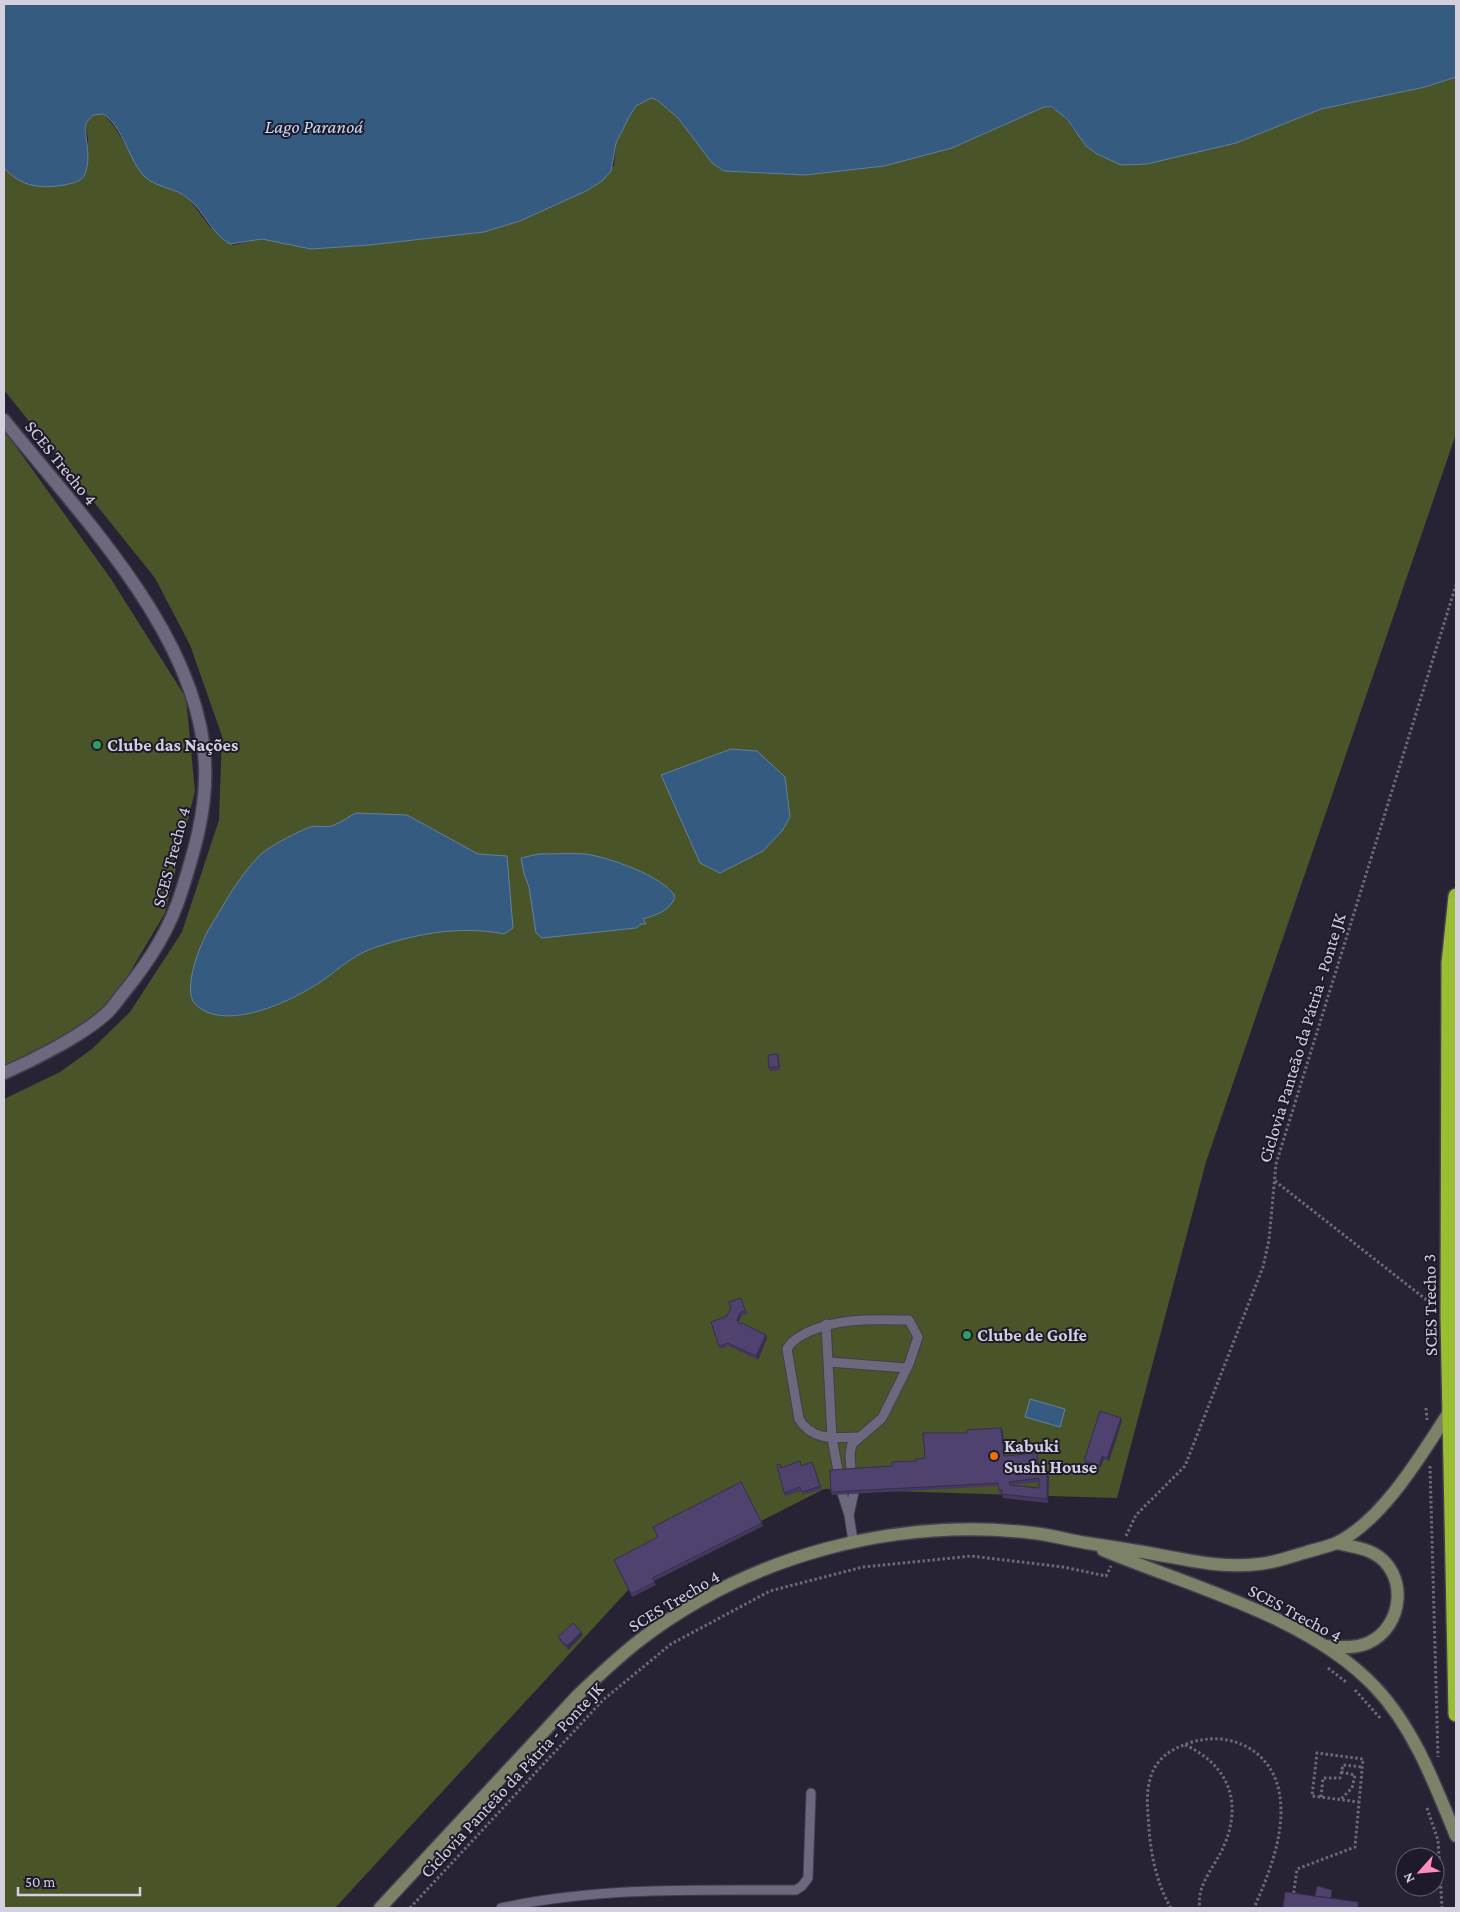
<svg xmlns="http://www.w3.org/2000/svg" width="1460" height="1912" font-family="'Crimson Pro',serif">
<rect width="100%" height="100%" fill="#282235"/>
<path fill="#4a5429" d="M1456,77v357l-250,728 -89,336 -293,-9 -193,98 -296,321h-331v-809l56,-27 32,-23 38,-37 52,-80 37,-112 3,-84 -32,-91 -35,-67 -151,-188v-222l4,4 66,11 10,-7 4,-36 -2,-17 7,-8 10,-1 11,12 32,52 34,15 9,6 21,28 23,18 29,-6 49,10 59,-4 114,-13 36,-11 66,-30 16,-11 12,-15 2,-22 14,-28 6,-9 15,-8 6,2 21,18 34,45 12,8 81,4 79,-9 68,-18 92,-41c16,0 24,14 32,26l209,-11 36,-13 104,-22z
M4,430l107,149 75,119 9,93 -30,122 -58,98 -95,56 -8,1z"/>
<path fill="#355c80" stroke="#657f9c" d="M4,4h1452v73l-31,10 -104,22 -85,34 -89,21 -26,1 -24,-11 -11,-8 -19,-27 -15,-12h-8l-92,41 -68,18 -79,9 -81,-4 -12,-8 -34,-45 -21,-18 -6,-2 -15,8 -6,9 -14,28 -5,28 -9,10 -16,10 -66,30 -36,11 -114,13 -59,4 -49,-10 -32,5c-19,-11 -25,-31 -41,-45 -12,-11 -32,-11 -44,-22 -17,-17 -21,-50 -42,-63l-10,1 -7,8c-2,17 6,32 -1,51 -4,8 -13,9 -20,11 -24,4 -44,2 -61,-17z
M731,749l26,2 28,26 5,40 -8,14 -19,20 -43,22 -20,-10 -39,-88z
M356,813l51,2 71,39 29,2 6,72 -9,6c-43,-9 -91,0 -133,15 -22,8 -38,26 -57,37 -29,18 -91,46 -119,18 -13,-14 5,-60 14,-75 15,-25 30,-53 51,-74 8,-8 39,-24 50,-28 7,-2 16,1 22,-1 8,-3 16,-9 24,-13z
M538,854c16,0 32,-1 47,0 23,3 78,22 90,42 -3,14 -19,19 -32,23l3,5h-5l-5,4 -94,10 -6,-5 -7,-46 -5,-13 -3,-16z
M1030,1399l35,10 -5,18 -35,-10z"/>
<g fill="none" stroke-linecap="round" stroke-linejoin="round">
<defs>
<path id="lane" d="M826,1324l6,114 6,33
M829,1362l78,6
M851,1470l-1,-16 2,-10 30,-26 27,-54 9,-27 -9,-17c-35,0 -68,-3 -101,12 -9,5 -16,8 -21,17l12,70c13,22 36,19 59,18
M842,1493l7,22 4,26
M849,1515l5,-23
M501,1908c97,-21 196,-18 295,-18l6,-4 6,-8 3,-85"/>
<path id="street" d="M4,420c76,95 196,216 201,344 2,44 -10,85 -23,126 -12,39 -32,70 -57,101 -6,7 -11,15 -18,22 -24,22 -73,47 -103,60"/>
<path id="secondary" d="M1103,1550c88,37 205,66 272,137 39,41 60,98 81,149
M1326,1646c14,1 28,3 42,-3 36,-16 41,-71 5,-90 -11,-6 -25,-7 -37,-10
M380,1908l197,-212c20,-19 41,-39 63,-56 111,-85 255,-123 393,-107 18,2 36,7 54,10 26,4 52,8 78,13 32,6 62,12 94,8 16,-1 33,-8 48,-12 9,-3 20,-5 29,-9 47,-22 87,-91 115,-134"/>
<path id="highway" d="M1456,896l-7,67 -1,354 8,397"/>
</defs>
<use href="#lane" stroke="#443e4e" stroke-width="11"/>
<use href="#street" stroke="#443e4e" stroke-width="15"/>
<use href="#secondary" stroke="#443e4e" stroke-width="15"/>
<use href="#highway" stroke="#443e4e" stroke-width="18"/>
<path stroke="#6e697a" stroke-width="3" stroke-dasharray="2.5 2.5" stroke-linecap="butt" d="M1275,1181l158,124
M1426,1408l1,12
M1430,1466l8,291
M1126,1536l10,-21 49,-49 78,-199 6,-27 7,-76 180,-579
M1328,1668l18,14
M1355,1690l26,29
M1185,1745c46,21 59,61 36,107 -9,18 -25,35 -21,56
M1341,1772l14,3 -3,13 -11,11
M1321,1797l2,-19h17l3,-13 19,2
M1427,1808l11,32 4,68
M1293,1898l4,-29 58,-22 8,-88 -46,-6 -5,43 47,6
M410,1908l193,-208 68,-56 99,-53 93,-24 108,-11 92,11 43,9 5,-10
M1171,1908c-14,-23 -20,-53 -22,-79 -1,-18 -4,-35 2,-53 6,-18 20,-27 38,-33 39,-13 81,5 90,48 8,39 -10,83 -25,117"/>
<use href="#lane" stroke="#6e687e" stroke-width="9"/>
<use href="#street" stroke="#6e687e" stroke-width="12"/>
<use href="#secondary" stroke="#7b8267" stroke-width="12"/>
<use href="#highway" stroke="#9abe31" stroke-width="15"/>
</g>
<path fill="#45395f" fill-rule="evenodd" d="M777,1054l2,3 1,13 -10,1 -1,-3z
M741,1298l6,16 -6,2 -3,7 1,1 28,14 -9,22 -29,-14 -9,3 -9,-27 16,-6z
M1122,1421l-13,40 -5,-2 -4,9 -14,-4 -2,-3z
M1003,1431l2,25 33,1 1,18 8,-1 2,3 -1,26 -45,-5 -1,-4h-2l-2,-8 -166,9 -1,-3 61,-26 33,-8zM1039,1482v6l-28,-3z
M812,1462l10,27 -19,6 -2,-4 -16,5 -1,-3 -3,-25 20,-2z
M762,1523l1,3 -109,55 2,4 -24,12 -17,-34 43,-25 -5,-11z
M583,1635l-15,15 -8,-9 -2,-4z"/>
<path fill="#382e4d" d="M740,1313l1,3 -3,7 -1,-3z
M766,1335l1,3 -9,22 -2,-4z
M1121,1418l1,3 -13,40 -2,-3z
M1001,1428l2,3 2,28 -1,-3z
M1037,1453l1,4 1,21 -1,-3z
M1102,1456l2,3 -4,9 -1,-3z
M1047,1474l2,3 -1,26 -1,-4z
M581,1632l2,3 -15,15 -1,-4z"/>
<path fill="#50426e" stroke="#382e4d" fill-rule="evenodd" d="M777,1054l2,12 -10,2 -1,-13z
M741,1298l4,12 -5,3 -3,7 2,4 3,-1 24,12 -10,21 -28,-13 -9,3 -8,-24 16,-6 4,-8 -2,-6z
M1100,1411l21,7 -14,40 -5,-2 -3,9 -15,-4z
M1001,1428l3,28 33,-3 1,22 9,-1v25l-45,-5v-4h-3l-1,-7 -167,9 -1,-22 62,-4v-4l25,-1 -1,-2 9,-1 -2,-25h44v-3zM1039,1478v10l-29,-3 -1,-3z
M800,1461l1,5 11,-4 8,24 -18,6 -2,-5 -16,6 -7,-28 3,-1 1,4z
M741,1482l21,41 -110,55 3,4 -24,12 -17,-34 44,-23 -5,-10z
M573,1623l8,9 -14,14 -9,-9z
M1317,1886l15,4 -1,8 -16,-2z
M1285,1892l73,10v6h-75z"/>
<g fill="#2e9e5b" stroke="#1e192b" stroke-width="2">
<circle cx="97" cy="745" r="5"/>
<circle cx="967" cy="1335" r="5"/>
</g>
<circle fill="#e8710a" stroke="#1e192b" stroke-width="2" cx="994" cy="1456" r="5"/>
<g text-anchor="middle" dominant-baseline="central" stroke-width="4" stroke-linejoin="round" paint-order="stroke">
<g font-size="18" fill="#d4d0dd" stroke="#1e192b">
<text transform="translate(61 463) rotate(51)">SCES Trecho 4</text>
<text transform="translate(171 857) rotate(-75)">SCES Trecho 4</text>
<text transform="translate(1302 1038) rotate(-73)">Ciclovia Panteão da Pátria - Ponte JK</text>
<text transform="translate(1430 1305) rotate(-91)">SCES Trecho 3</text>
<text transform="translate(674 1601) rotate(-31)">SCES Trecho 4</text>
<text transform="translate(1295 1613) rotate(28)">SCES Trecho 4</text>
<text transform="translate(512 1780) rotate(-47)">Ciclovia Panteão da Pátria - Ponte JK</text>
</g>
<g font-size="18" font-weight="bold" fill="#d4d0dd" stroke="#1e192b" text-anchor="start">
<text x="107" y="745">Clube das Nações</text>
<text x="977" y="1335">Clube de Golfe</text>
<text x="1004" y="1446">Kabuki<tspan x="1004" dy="21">Sushi House</tspan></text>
</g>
<g font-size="19" font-style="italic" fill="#c6dff6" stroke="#1e192b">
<text x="314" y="126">Lago Paranoá</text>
</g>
</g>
<rect width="1460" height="1912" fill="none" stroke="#d4d0dd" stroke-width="10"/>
<g transform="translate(1420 1872) rotate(243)"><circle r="24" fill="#1e192b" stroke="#676272"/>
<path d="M0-4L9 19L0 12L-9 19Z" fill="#fe8ebb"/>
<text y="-8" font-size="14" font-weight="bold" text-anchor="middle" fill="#d4d0dd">N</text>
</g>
<path d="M18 1887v8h122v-8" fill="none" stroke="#d4d0dd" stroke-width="2.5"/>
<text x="25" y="1887" font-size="15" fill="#d4d0dd" stroke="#1e192b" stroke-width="4" paint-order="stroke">50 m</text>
</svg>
